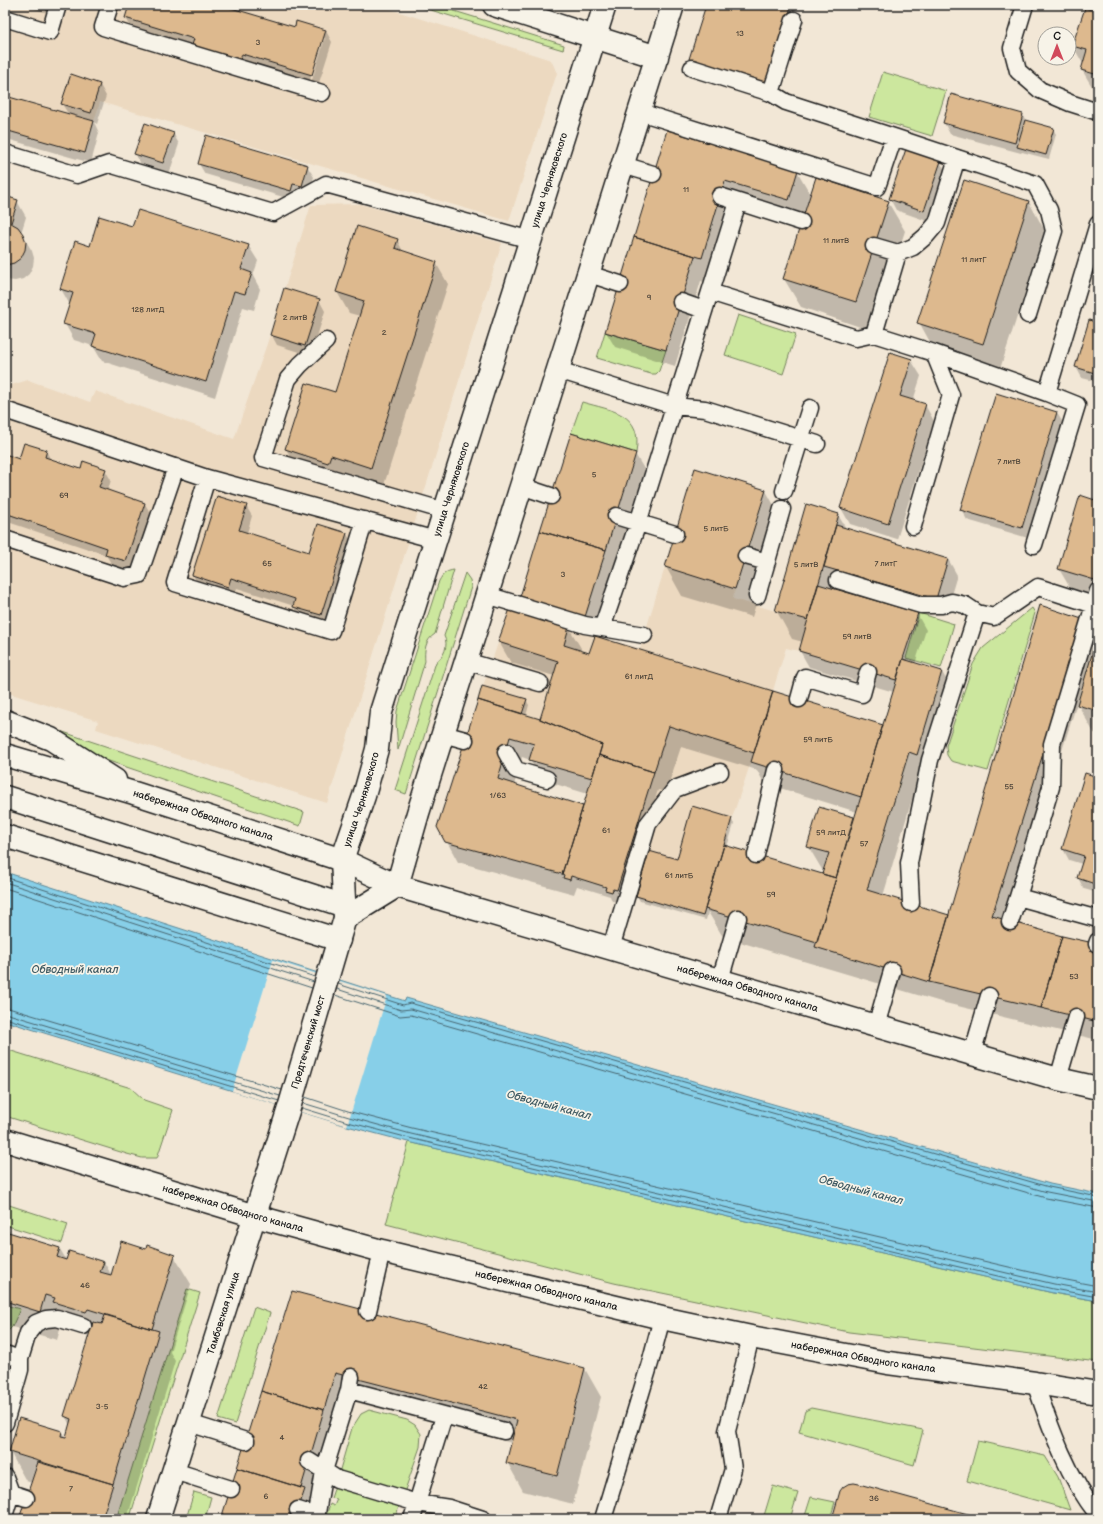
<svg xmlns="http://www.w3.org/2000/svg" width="1103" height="1524" font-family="'Balsamiq Sans',sans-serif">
<rect width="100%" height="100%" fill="#f2e7d6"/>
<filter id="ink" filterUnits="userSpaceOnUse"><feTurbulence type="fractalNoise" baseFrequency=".025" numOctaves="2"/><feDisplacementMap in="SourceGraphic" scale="8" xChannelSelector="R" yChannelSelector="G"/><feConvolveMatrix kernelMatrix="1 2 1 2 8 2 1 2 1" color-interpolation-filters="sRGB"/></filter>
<g filter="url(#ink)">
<path fill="#ecd9c0" d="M5,5h372l174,55 6,13 -48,148 -409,-119 -6,19 -85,-24 -2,-10 -2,-1z
M360,204l142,39 -175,560 -231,-74 2,-8 -93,-29v-305l23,-7 62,22 5,-11 139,48 36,-104 41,-130z
M665,567l70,22 -2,10 75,21 -9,31 -13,-3 -35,114 -19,56 -29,98 -67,-20 1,-5 -18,-6 -6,4 -1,3 -7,-2 1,-3 -34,-11 -2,4 -7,-2 1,-3 -2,-1 40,-129 -62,-26 -62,-19 32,-91 130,40z"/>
<path fill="#cce79e" stroke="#74825d" d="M414,5h21l129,40 -1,5z
M883,72l63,19 -14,45 -63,-19z
M738,315l58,19 -13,40 -58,-19z
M605,332l61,18 -7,21 -3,3h-5l-54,-16z
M582,402c30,9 61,10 54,51l-65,-20z
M454,570l-19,64c-10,6 -11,17 -10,27l-27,89 -2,-28 1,-11 42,-130c4,-7 7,-10 15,-11z
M465,573l5,7 1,7 -65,207 -11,-4 41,-128c8,-5 13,-17 8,-26z
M1032,608l3,5 -47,158 -37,-10 -4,-6 -1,-9 27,-82 10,-16z
M919,613l35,11 -13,44 -35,-10z
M51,728l253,84 -4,14 -206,-70z
M5,1049l126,39 13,12 29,10 -16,48h-15l-15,-4 -122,-38z
M409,1142l644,151 45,8v61l-249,-30 -235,-49 -228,-59z
M6,1204l62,20 -6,19 -57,-18z
M187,1289l13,4 -70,224 -12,-4z
M5,1305l15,4 -8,18 -7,7z
M254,1307l16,6 -35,111 -17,-5z
M811,1408l112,22 -9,35 -115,-33 6,-21z
M369,1410l38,10 8,5 6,9 -1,13 -16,46 -65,-20 13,-45 9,-14z
M978,1441l67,15 13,21 12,33 -103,-29z
M335,1486l64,20 -3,10 -10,-2 -1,5h-60l5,-15 4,2 3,-7 -6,-1z
M773,1486l25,7 -8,26h-27z
M194,1492l17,5 -6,22h-19z
M811,1497l24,5 -5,17h-26z"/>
<path fill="#87cfe8" stroke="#5c8796" d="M5,872l400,129 1,-3 644,186 48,10v107l-45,-8 -645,-151 -61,-16 -342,-105z"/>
<path fill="#f2e7d6" d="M273,960l114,36 -40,130 -115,-35z"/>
<path fill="#0003" fill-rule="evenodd" d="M21,5h33l-3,9z
M130,5h88l77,24 31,2 6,11 -14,44 -186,-57 -6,-11zM323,38h2l-13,42h-2z
M561,5h14l-1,4z
M707,5h84l-1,3 9,16 -23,74 -76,-24 -10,-16z
M1098,13v79l-4,-2 -12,-20 1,-6 -10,-18z
M71,76l29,9 6,11 -9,28 -3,-2 5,11 -8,30 -84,-24 -2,-3v-49l4,5 -1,5 61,18 -7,-11z
M951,95l72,20 3,6 27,8 3,5 -7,25 -27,-7 -1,1 -71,-19 -6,-11z
M668,131l129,40 14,24 77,7 17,29 -33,100 -71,-24 -17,-28 17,-52 -60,-18 -23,77 -17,-5 -26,85 -60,-19 -9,-15z
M173,133l6,11 -10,30 -28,-10 -6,-10z
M940,162l7,11 -17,49 -34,-12 -6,-11z
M199,164l108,2 7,11 -6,19 -11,5 -92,-27z
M5,197l12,4 9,16 -5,16 11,18 2,7 -1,8 -4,8 -6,5 -8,2 -9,-1 -1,3z
M1029,202l16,29 -46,141 -64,-21 -16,-29z
M133,228l115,17 10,16 -5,15 7,13 -6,21 -11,-3 -28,90 -113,-36 -9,-15 -19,-6 -9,-16 5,-19 -9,-16 30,-42z
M397,240l7,13 32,10 12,21 -65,204 -85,-18 -12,-21 21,-65 28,10 25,-78 -11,-3 -12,-21z
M319,300l6,11 -14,45 -34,-11 -6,-11z
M1098,324v58l-16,-4 -6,-11z
M911,360l10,16 -8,25 12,4 9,16 -37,118 -47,-15 -9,-16z
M1057,413l6,10 -35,115 -61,-18 -6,-11z
M46,451l5,9 30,10h24l6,10 -3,10 37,14 6,10 -20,58 -19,-7 -6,-10 -101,-34v-66l15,5z
M635,454l17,28 -30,97 -11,-3 -17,57 -64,-20z
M766,491l16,28 -30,98 -70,-21 -16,-29z
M1098,501v104l-22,-7 -17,-29z
M246,506l6,10 -5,17 63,20 37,-19 6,11 -26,80 -27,-8 -6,-11 -57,-18 -3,9 -35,-11 -6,-11z
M838,515l9,15 101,29 9,16 -12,40 -102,-30 -2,7 76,22 9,16 -11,34 27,8 12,21 -34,80 -37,123 67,20 134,-295 13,22 1,-5v96l-4,-1 -17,-30 -69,219 90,23v95l-157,-38 -218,-65 -15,-25 -2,8 -66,-19 -3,-5 40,-36 54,-41 3,5 -7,23 96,28 1,-2 -16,-27 46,-28 1,2 2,-8 -93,-29 -7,-13 -76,-23 -15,45 -8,-2 -35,110 -5,2 -6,-1 -2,-5 -33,-10 -3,8 -116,-32 -19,-35 87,-127 3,5 -3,11 14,4 14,-44 -43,-13 -12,-21 70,-14 12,20 -1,3 304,75 10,-34 -85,-25 -9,-16 3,-9 -11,-3 -16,-29zM522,757l8,3 12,20 46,14 -4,13 -70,-22z
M1098,778v115l-14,-4 -6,-11 4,-14 -13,-4 -6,-11z
M5,1232l55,17 7,12 37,1 8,14 35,-26 27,6 17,28 -21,68 5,9 -48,158h-107l12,-36 -6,-2 -16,-29 10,-33 42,13 4,7 4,-14 -5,-9 25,-80 -19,-5 -9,-8 -5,17 -52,-15z
M293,1293l292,76 16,28 -28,107 -50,-13 -16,-29 5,-19 -161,-42 -33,112 3,6h-99z"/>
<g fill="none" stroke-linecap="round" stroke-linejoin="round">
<path stroke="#47646e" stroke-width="1" d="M5,877l310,100
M5,882l309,100
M5,888l307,100
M338,984l65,21 7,-2 639,184 49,10
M337,989l64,21 10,-1 636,183 51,10
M335,995l65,21 11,-1 635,183 52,10
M5,1007l277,83
M5,1013l275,83
M5,1018l274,83
M305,1097l46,15 61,16 644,150 42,8
M303,1103l46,14 62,17 643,150 44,8
M302,1108l46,14 61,16 644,151 45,8"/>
</g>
<path fill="#ddb98e" stroke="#1c1c1c" d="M129,5h92l74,22 1,-6 30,9 -14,45 -70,-21 -2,6 -48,-15 2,-6 -69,-21z
M706,5h78l7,2 -24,76 -78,-24z
M1085,8l13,4v63l-17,-5 6,-20 -15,-4z
M71,74l29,10 -9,29 -30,-9z
M951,94l72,20 -8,29 -72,-20z
M9,97l85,24 -9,32 -80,-23v-21z
M1025,120l29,8 -8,27 -29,-8z
M145,123l29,10 -11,30 -29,-9z
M667,130l131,40 -9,30 -64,-19 -23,77 -68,-21z
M206,135l102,30 -6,21 -9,-2 -2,7 -93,-27z
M906,149l35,12 -17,50 -35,-12z
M816,177l73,24 -33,101 -73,-23z
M964,180l65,21 -46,143 -66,-21z
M5,196l13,4 -7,23 7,4 5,7 3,8 -1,8 -4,8 -7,5 -8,2z
M138,210l111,35 -8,24 11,4 -7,21 -11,-3 -28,91 -114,-36 4,-12 -33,-10 10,-31 -13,-4 15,-48 15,5 9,-30 33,10z
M357,226l41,13 -3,9 42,14 -66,206 -40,-13 -3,8 -43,-14 21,-66 29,9 29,-91 -28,-9z
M634,237l61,19 -29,94 -61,-18z
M284,288l36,11 -15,47 -35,-11z
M1089,320l9,3v51l-23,-7z
M890,352l22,7 -12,37 26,8 -38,120 -48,-16z
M996,393l61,19 -35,116 -62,-18z
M571,433l65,20 -30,97 -66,-19z
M24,443l23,7 -2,7 36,12 2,-8 23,8 -7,18 46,16 -19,58 -21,-6 2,-7 -102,-35v-59l14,5z
M695,468l71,22 -31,99 -70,-22z
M1080,495l18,6v80l-40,-12z
M217,496l30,9 -8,25 70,22 9,-28 29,9 -26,82 -28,-8 2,-8 -64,-21 -3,9 -36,-12z
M806,504l33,10 -31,106 -33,-9z
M836,525l112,34 -12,40 -112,-32z
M540,531l66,19 -21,67 -65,-20z
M818,584l100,29 -22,67 -97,-29z
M1040,605l45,15 -93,296 70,20 -21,72 -112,-26z
M510,609l59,18 -5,18 25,8 6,-17 178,55 -19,62 -85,-27 -15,46 -55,-17 3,-10 -62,-26 18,-58 -60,-19z
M1098,634v77l-21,-6z
M903,659l39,12 -25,84 -8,-3 -42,138 82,25 -20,67 -114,-35z
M482,686l45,13 -5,15 -44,-14z
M773,691l110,34 -22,72 -110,-35z
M478,700l62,19 62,26 -10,33 -63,-18 5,-16 -24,-7 -12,42 85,27 -21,68 -117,-32 -8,-15z
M599,755l55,17 -37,118 -4,-1 -1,3 -7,-2 1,-3 -35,-11 -1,4 -7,-2 1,-3 -2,-1z
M1085,773l13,4v108l-21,-7 7,-22 -22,-7z
M692,806l40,12 -29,98 -67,-20 13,-45 28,8z
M819,807l35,10 -18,61 -14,-4 7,-21 -22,-6z
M724,845l112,33 -19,64 -112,-33z
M1062,936l36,8v78l-57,-14z
M5,1231l55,17 -3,9 9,3 3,-9 35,11 -4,10 11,3 10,-34 25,8 1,-4 28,10 -23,74 -64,-20 -2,3 -33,-10 2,-4 -10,-3 -5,17 -35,-11z
M292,1291l293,77 -28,108 -51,-13 11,-43 -182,-47 -11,37 -63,-19z
M105,1315l54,16 -46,153 -104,-32 10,-34 43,13 -1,5 5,1 5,-18 -7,-3 29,-94 9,2z
M261,1391l63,19 -23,78 -64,-20z
M38,1462l75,22 -11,35h-83z
M237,1468l68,21 -10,30h-74z
M854,1483l5,1 127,35h-154l8,-28 3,-4 5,-3z"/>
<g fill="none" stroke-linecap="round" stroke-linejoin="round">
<defs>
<path id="lane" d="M110,5l-7,22 219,66
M1025,5l-13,43 6,23 22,19 30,13 28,9
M5,18l45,14 8,-27
M771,93l23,-73
M640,112l237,75 17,-50 -108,-35 -15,-9 -79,-25
M894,137l141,47 14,26 5,21 -26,84
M5,153l72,22 32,-11 164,49 53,-29 205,56
M623,165l30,9
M720,196l81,26
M874,246l24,7 15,-6 13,-11 11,-13 20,-65
M589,274l31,10
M710,292l146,46 18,-4 24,-81
M681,302l23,8
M874,334l60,19 17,42 -38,131
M326,341l-26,24 -12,14 -25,79 182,53
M934,353l113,40 51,-169
M558,370l116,36 31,3 112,35
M5,410l202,68 229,62
M207,478l-32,105 156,48 34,-111
M521,486l30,10
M784,491l26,-83
M616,516l59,18
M5,539l119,39 15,-3 37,-108
M1034,545l43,-140 -30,-12
M746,556l21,6
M838,580l83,25h20l11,-3 13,3 12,8 -47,147 -21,103 2,40
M487,595l98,30 59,10
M757,596l25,-87
M1094,605l4,-14
M977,613l17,4 44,-30 56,18 -42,139 -1,43 -33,110 80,22
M602,628l36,-105 100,-321
M466,661l74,22
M799,699l6,-22 57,17 6,-22
M443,734l22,6
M506,752l10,18 31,9
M756,855l20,-85
M1010,922l8,-25
M1097,944l1,-3
M611,948l37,-124 27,-35 45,-17
M720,980l18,-62
M876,1026l16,-55
M972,1054l17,-58
M1058,1079l18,-62
M368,1311l14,-60
M5,1354l15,5
M1035,1383c16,46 32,93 63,132
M349,1390l155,41
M5,1423l15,-53v-11l8,-26 8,-10 10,-4 11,-1 26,8
M189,1423l57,18
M309,1461l28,18 80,24 32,5 34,11
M174,1471l57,18
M5,1477l6,16 -6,20
M11,1493l15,5
M298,1510l19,6
M316,1519l8,-48 25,-81 2,-13
M412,1519l32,-103
M603,1519l47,-156 12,-45
M718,1519l15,-50 -6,-38 24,-94"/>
<path id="street" d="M494,5l163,52
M397,886l21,-73 255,-808"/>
<g id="secondary">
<path d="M5,721l46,18 64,41"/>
<path id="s1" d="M5,755l129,38 208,67 55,26 575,168 86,25 40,9"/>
<path d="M5,797l340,109"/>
<path d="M5,836l334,104"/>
<path d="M345,918l52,-32"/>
<path id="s2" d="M5,1140l250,76 127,35 280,67 89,19 137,26 147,20 63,10"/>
<path id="s3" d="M158,1519l131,-411 56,-190 -3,-58 22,-64 13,-47 4,-37 224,-707"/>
</g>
</defs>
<use href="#lane" stroke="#1c1c1c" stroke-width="19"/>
<use href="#street" stroke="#1c1c1c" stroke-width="25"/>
<use href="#secondary" stroke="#1c1c1c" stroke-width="25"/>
<use href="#lane" stroke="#f7f3e8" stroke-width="16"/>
<use href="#street" stroke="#f7f3e8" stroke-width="22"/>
<use href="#secondary" stroke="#f7f3e8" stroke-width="22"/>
</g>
</g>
<g text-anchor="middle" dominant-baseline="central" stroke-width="3.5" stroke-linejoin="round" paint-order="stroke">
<g font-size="8" fill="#4c4338">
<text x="740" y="33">13</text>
<text x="258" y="42">3</text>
<text x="686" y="189">11</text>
<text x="836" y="240">11 литВ</text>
<text x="974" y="259">11 литГ</text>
<text x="649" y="297">9</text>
<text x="148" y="309">128 литД</text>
<text x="295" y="317">2 литВ</text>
<text x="384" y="332">2</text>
<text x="1009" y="461">7 литВ</text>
<text x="594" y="474">5</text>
<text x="64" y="495">69</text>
<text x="716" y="528">5 литБ</text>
<text x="267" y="563">65</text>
<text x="886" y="563">7 литГ</text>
<text x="806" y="564">5 литВ</text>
<text x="563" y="574">3</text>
<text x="857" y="636">59 литВ</text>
<text x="639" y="676">61 литД</text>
<text x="818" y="739">59 литБ</text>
<text x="1009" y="786">55</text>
<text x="498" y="795">1/63</text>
<text x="606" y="830">61</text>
<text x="831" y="832">59 литД</text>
<text x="864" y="843">57</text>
<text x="679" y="875">61 литБ</text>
<text x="771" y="894">59</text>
<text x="1074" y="976">53</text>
<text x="85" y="1285">46</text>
<text x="483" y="1386">42</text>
<text x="102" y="1406">3-5</text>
<text x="282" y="1437">4</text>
<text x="71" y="1488">7</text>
<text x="266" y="1496">6</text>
<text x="874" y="1498">36</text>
</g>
<g font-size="10" fill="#1c1c1c" stroke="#f7f3e8">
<text stroke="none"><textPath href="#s3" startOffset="1399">улица Черняховского</textPath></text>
<text stroke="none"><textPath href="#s3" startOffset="1075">улица Черняховского</textPath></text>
<text stroke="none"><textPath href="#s3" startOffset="751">улица Черняховского</textPath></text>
<text stroke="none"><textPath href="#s1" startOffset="207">набережная Обводного канала</textPath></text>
<text stroke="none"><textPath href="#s1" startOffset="779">набережная Обводного канала</textPath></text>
<text stroke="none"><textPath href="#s3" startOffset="500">Предтеченский мост</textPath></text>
<text stroke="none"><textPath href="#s2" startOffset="238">набережная Обводного канала</textPath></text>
<text stroke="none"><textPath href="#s2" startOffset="562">набережная Обводного канала</textPath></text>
<text stroke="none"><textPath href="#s3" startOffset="216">Тамбовская улица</textPath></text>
<text stroke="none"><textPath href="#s2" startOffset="886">набережная Обводного канала</textPath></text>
</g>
<g font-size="11" font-style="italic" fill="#415b63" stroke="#f7f3e8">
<text x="75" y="969">Обводный канал</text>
<text transform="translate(549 1105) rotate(15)">Обводный канал</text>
<text transform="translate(861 1190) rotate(15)">Обводный канал</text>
</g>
</g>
<rect width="1103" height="1524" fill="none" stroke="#f7f3e8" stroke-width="20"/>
<rect x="10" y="10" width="1083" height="1504" fill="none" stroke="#1c1c1c" stroke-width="1.5" filter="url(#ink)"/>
<g transform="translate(1057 46)"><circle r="19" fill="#f7f3e8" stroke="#9f9d96"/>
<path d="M0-3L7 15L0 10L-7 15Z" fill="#d1495b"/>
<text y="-6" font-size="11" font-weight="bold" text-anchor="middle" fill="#1c1c1c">С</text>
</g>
</svg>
